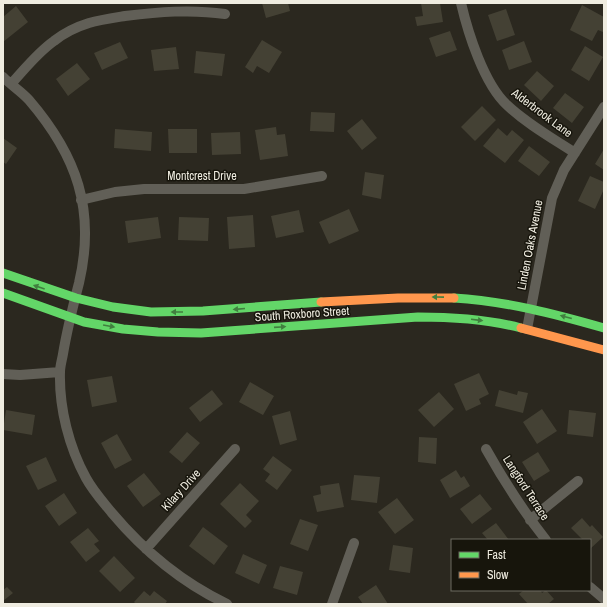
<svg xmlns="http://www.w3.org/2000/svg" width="607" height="607" font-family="'Archivo Narrow',sans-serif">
<rect width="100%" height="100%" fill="#2b281f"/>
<path fill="#444134" d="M262,3h26l2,8 -24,7z
M421,3h19l3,19 -26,4 -2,-9 8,-1z
M582,5l22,12v13l-1,2 -5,-2 -6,11 -22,-11z
M16,6l12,16 -25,20v-25z
M506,9l9,26 -18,6 -9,-26z
M450,31l7,19 -21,7 -7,-19z
M262,40l20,12 -13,21 -12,-7 -4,7 -8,-6z
M524,41l8,21 -23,8 -7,-20z
M120,42l8,16 -26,12 -8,-17z
M585,46l18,11 -14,24 -18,-11z
M176,47l3,22 -25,2 -3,-21z
M196,51l29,3 -3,22 -28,-3z
M77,63l13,16 -22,17 -12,-17z
M537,71l17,15 -13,15 -17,-16z
M565,93l19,14 -12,16 -19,-15z
M482,106l14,14 -21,21 -14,-14z
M311,112l24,1 -1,19 -24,-1z
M362,119l15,19 -15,12 -15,-19z
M276,127l1,8 8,-1 3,22 -28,4 -5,-30z
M498,128l9,8 5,-6 12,10 -19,23 -22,-17z
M115,129l37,3 -1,19 -37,-3z
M168,129h29v24h-28z
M240,132l1,22 -29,1 -1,-22z
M3,138l14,10 -11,16 -3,-2z
M529,146l21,16 -11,14 -21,-15z
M604,149v21l-9,-6z
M365,172l19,3 -3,24 -19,-4z
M590,176l14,6v7l-9,20 -17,-8z
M349,209l10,22 -30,13 -10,-22z
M299,210l5,22 -28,6 -5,-22z
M253,215l2,32 -26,2 -2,-32z
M158,217l3,21 -33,5 -3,-22z
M179,217l30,1 -1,23 -30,-1z
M479,373l10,21 -10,5 2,5 -15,7 -12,-27z
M112,376l5,26 -25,5 -5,-27z
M250,382l24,14 -11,19 -24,-13z
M212,390l11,14 -23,18 -11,-14z
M499,390l18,5 1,-4 10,2 -5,20 -28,-7z
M439,392l15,17 -20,18 -16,-17z
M542,409l15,22 -20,13 -14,-22z
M6,410l29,5 -3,20 -29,-5z
M569,410l27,3 -3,24 -26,-3z
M290,411l7,29 -17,5 -8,-29z
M187,432l13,11 -18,20 -13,-11z
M117,434l15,26 -17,9 -14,-26z
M419,437l18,1 -1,26 -18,-2z
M538,452l12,19 -16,10 -12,-19z
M273,456l19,14 -15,20 -12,-9 5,-7 -7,-5z
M46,457l11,24 -19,9 -12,-24z
M456,470l5,8 3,-2 6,10 -20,12 -10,-18z
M144,473l17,21 -18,13 -16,-21z
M354,475l26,2 -3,26 -26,-3z
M240,483l19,18 -13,14 6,6 -7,7 -25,-24z
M339,483l5,24 -27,5 -4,-16 8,-2 -1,-8z
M64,493l13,20 -18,13 -14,-20z
M480,494l12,15 -20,15 -12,-15z
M397,498l17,22 -19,14 -17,-22z
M582,518l8,9 2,-2 11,12 -13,12v-9h-7l-12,-12z
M300,519l18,6 -10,26 -18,-7z
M496,523l13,17h-21l-6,-7z
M203,527l25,19 -14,19 -25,-19z
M88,528l11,13 -5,3 6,7 -14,11 -16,-20z
M393,545l20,3 -3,25 -21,-3z
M243,554l24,11 -8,19 -24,-11z
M114,556l21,22 -15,14 -21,-21z
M280,566l23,6 -6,23 -24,-7z
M376,585l12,19h-25l-5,-7z
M7,587l6,6 -10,8v-11z
M524,590h18l-1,1 1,2 4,-3 8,9 -6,5h-20l-9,-10z
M144,591l6,5 4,-5 13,10 -2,3h-29l-2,-2z"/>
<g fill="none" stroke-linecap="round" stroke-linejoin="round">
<path stroke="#615f57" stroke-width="10" d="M461,3c7,30 23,81 46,102 20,19 45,33 68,48
M3,77c8,8 19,15 26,23 48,56 67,110 50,183 -6,23 -12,47 -16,71 -1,6 -3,12 -3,18 -1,36 9,75 26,106 7,13 17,24 26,35 32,38 71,70 115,91
M11,84c13,-14 26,-31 43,-43 10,-8 22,-14 35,-18 11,-3 24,-5 36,-7 33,-4 66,-7 100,-2
M81,200l34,-8 29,-3h100l78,-13
M527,329l25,-131 12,-28 40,-63
M3,374l17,1 40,-3
M486,449c18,32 37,62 60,91
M530,520l48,-39
M146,549l89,-100
M590,587l14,12
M332,604l22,-61"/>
<path stroke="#63d668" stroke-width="9" d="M3,273l73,25 37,9 38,5 52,-1 118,-9
M3,293l81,29 39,7 35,3 43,1 217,-16c34,0 69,2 103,11
M454,298c52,3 101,16 150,30"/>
<path stroke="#ff974d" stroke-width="9" d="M321,302l77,-4h56
M521,328l83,22"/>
</g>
<defs><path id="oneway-solid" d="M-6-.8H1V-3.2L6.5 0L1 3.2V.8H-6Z"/></defs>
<g fill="#417f3f">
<use href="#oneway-solid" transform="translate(39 287) rotate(-161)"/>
<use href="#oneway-solid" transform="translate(438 297) rotate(-179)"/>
<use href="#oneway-solid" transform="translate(239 309) rotate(175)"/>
<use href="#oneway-solid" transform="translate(177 312) rotate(-180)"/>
<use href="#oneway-solid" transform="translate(566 317) rotate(-165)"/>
<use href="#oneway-solid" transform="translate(477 320) rotate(7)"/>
<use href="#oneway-solid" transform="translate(109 326) rotate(10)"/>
<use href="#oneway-solid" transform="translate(280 327) rotate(-4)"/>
</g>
<g text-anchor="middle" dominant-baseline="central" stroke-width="3" stroke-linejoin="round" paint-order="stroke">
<g font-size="12" fill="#efece0" stroke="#17150c">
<text transform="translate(542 113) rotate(37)">Alderbrook Lane</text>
<text x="202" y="176">Montcrest Drive</text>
<text transform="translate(530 245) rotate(-79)">Linden Oaks Avenue</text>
<text transform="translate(302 314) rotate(-4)">South Roxboro Street</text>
<text transform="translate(526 488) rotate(57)">Langford Terrace</text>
<text transform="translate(181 490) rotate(-48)">Kilary Drive</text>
</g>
</g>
<rect width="607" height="607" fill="none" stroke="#efece0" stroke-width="8"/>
<rect x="451" y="539" width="140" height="52" fill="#17150c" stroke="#6d6b61"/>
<rect x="459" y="552" width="20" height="6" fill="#63d668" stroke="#6d6b61"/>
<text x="487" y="559" font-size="12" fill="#efece0">Fast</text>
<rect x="459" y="572" width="20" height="6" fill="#ff974d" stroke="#6d6b61"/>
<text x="487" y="579" font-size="12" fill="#efece0">Slow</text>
</svg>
